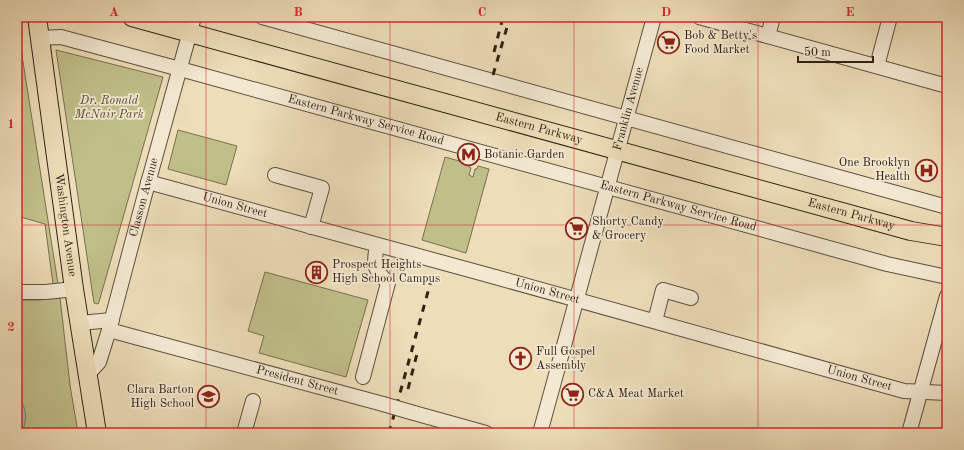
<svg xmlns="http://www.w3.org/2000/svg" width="964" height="450" font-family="'Old Standard TT',serif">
<rect width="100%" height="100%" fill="#edddb9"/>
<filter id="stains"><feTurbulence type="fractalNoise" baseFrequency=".005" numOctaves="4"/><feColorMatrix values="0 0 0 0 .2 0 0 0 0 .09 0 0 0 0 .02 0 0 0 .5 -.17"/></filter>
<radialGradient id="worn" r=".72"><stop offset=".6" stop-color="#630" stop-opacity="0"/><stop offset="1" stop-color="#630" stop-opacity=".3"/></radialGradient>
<path fill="#c0bf8a" stroke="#787050" d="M17,30h1l40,254h-5l-8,-60 -28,-8z
M56,50l107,27 -64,225 -1,2 -4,-1z
M178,130l59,16 -11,39 -58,-16z
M445,157l25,7 -1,3 2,1 -2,7 4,2 2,-8h2l1,-3 11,3 -23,84 -44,-13z
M265,272l103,28 -22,77 -87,-24 5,-17 -16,-5z
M60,298l10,87 8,48h-61v-133h22z"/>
<path fill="#9dbab8" stroke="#717d77" d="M17,399c12,8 9,23 5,34h-5z"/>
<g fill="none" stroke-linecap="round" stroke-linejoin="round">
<defs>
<g id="minor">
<path d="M262,17l685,190"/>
<path d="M699,17l248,69"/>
<path d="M768,36l5,-19"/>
<path id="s1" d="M39,38l22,-1 130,35 696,192 60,13"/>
<path d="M877,66l13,-49"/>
<path d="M275,175l47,13 -11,39"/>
<path id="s2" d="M148,182l340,93 416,116 43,2"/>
<path d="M17,292h29l28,-3"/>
<path d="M655,321l8,-31 28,8"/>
<path d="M80,323l32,-3"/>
<path id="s3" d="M109,330l274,74"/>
<path id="s4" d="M88,374l11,-12 10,-32 36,-136 49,-177"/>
<path d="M363,377l25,-94c-14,-14 -15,-17 -11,-38"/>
<path d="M414,413l72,20"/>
<path d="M244,433l9,-32"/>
<path id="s5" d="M540,433l114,-416"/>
<path d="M909,433l38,-137"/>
</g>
<g id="major">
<path id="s6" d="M37,17l37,272 23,144"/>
<path id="s7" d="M132,17l779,214 36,6"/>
</g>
</defs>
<use href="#minor" stroke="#5f513f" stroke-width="16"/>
<use href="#major" stroke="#302216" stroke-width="20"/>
<use href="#minor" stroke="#f3e9d2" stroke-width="14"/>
<use href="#major" stroke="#edddb9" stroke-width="18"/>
<path stroke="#302216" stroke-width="3" stroke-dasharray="7 7" stroke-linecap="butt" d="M494,52l9,-35
M493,75l17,-58
M408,389l10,-39
M389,433l43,-156"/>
<defs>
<path id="minor-bridge" d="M383,404l31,9"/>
</defs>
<use href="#minor-bridge" stroke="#5f513f" stroke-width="16" stroke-linecap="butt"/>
<use href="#minor-bridge" stroke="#f3e9d2" stroke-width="14"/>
</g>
<path fill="none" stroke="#d62828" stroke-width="1" stroke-opacity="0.55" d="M206,17v416M390,17v416M574,17v416M758,17v416M17,225h930"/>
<defs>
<symbol id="supermarket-ring" viewBox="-11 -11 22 22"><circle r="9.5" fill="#f3e9d2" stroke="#8f2418" stroke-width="1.5"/><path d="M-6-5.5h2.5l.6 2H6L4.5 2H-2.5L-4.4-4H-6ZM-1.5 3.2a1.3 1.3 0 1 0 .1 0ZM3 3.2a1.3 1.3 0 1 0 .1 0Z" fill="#8f2418"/></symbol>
<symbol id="metro-ring" viewBox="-11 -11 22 22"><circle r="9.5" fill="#f3e9d2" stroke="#8f2418" stroke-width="1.5"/><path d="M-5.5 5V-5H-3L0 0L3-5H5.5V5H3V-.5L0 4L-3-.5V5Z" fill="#8f2418"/></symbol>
<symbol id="hospital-ring" viewBox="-11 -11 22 22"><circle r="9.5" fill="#f3e9d2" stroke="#8f2418" stroke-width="1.5"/><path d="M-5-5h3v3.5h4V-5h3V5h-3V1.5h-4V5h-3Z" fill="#8f2418"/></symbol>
<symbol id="building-ring" viewBox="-11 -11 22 22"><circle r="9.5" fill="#f3e9d2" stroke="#8f2418" stroke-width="1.5"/><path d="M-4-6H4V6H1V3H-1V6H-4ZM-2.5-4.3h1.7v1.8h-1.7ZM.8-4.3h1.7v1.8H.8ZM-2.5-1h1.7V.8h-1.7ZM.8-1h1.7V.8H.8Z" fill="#8f2418"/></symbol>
<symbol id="church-ring" viewBox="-11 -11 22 22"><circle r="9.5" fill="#f3e9d2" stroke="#8f2418" stroke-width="1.5"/><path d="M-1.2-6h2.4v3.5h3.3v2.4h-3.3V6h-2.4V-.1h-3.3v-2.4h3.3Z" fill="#8f2418"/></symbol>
<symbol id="school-ring" viewBox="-11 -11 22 22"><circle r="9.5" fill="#f3e9d2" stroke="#8f2418" stroke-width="1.5"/><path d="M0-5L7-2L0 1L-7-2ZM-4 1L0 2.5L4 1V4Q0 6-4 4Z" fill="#8f2418"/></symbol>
</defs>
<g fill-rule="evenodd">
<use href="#supermarket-ring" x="656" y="30" width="25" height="25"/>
<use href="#metro-ring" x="456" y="142" width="25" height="25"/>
<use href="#hospital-ring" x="914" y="158" width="25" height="25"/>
<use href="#supermarket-ring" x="564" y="216" width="25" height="25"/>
<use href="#building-ring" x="304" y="260" width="25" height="25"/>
<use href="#church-ring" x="508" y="346" width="25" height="25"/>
<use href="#supermarket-ring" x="560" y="382" width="25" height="25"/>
<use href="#school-ring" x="196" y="384" width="25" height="25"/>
</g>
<g text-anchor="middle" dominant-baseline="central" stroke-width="3.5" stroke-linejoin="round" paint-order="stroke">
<g font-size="12" fill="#302216" stroke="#f3e9d2" text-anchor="start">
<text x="684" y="36">Bob &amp; Betty's<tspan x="684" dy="14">Food Market</tspan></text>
<text x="484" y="155">Botanic Garden</text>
<text x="910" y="163" text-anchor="end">One Brooklyn<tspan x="910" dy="14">Health</tspan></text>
<text x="592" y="222">Shorty Candy<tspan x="592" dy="14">&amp; Grocery</tspan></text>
<text x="332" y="265">Prospect Heights<tspan x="332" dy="14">High School Campus</tspan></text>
<text x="536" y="352">Full Gospel<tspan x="536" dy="14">Assembly</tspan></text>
<text x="194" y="390" text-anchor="end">Clara Barton<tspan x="194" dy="14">High School</tspan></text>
<text x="588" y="394">C&amp;A Meat Market</text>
</g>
<g font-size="12" font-style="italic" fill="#544933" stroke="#f3e9d2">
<text x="109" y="101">Dr. Ronald<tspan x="109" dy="14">McNair Park</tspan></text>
</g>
<g font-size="12" fill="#302216" stroke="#f3e9d2">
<text stroke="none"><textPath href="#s5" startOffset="336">Franklin Avenue</textPath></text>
<text stroke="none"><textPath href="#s1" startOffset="338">Eastern Parkway Service Road</textPath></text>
<text stroke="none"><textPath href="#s7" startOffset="422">Eastern Parkway</textPath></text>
<text stroke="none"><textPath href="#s4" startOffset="187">Classon Avenue</textPath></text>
<text stroke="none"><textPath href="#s2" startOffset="90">Union Street</textPath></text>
<text stroke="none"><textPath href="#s1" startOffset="662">Eastern Parkway Service Road</textPath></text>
<text stroke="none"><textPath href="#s7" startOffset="746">Eastern Parkway</textPath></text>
<text stroke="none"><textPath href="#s6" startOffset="210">Washington Avenue</textPath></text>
<text stroke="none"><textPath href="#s2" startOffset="414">Union Street</textPath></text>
<text stroke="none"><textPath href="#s2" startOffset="738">Union Street</textPath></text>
<text stroke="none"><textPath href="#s3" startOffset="195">President Street</textPath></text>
</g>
</g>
<rect width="964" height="450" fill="none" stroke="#edddb9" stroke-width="44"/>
<path d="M798 56v6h75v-6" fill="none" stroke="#302216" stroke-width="2"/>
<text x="804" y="56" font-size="12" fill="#302216" stroke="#f3e9d2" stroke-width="3" paint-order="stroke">50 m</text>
<rect x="22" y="22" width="920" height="406" fill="none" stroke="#d62828" stroke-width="1.5"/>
<g font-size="13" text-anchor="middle" font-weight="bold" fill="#d62828">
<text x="114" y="16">A</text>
<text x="298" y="16">B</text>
<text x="482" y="16">C</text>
<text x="666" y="16">D</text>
<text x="850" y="16">E</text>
<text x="11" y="128">1</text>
<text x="11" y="331">2</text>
</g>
<rect width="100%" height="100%" filter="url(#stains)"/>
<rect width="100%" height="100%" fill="url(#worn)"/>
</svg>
